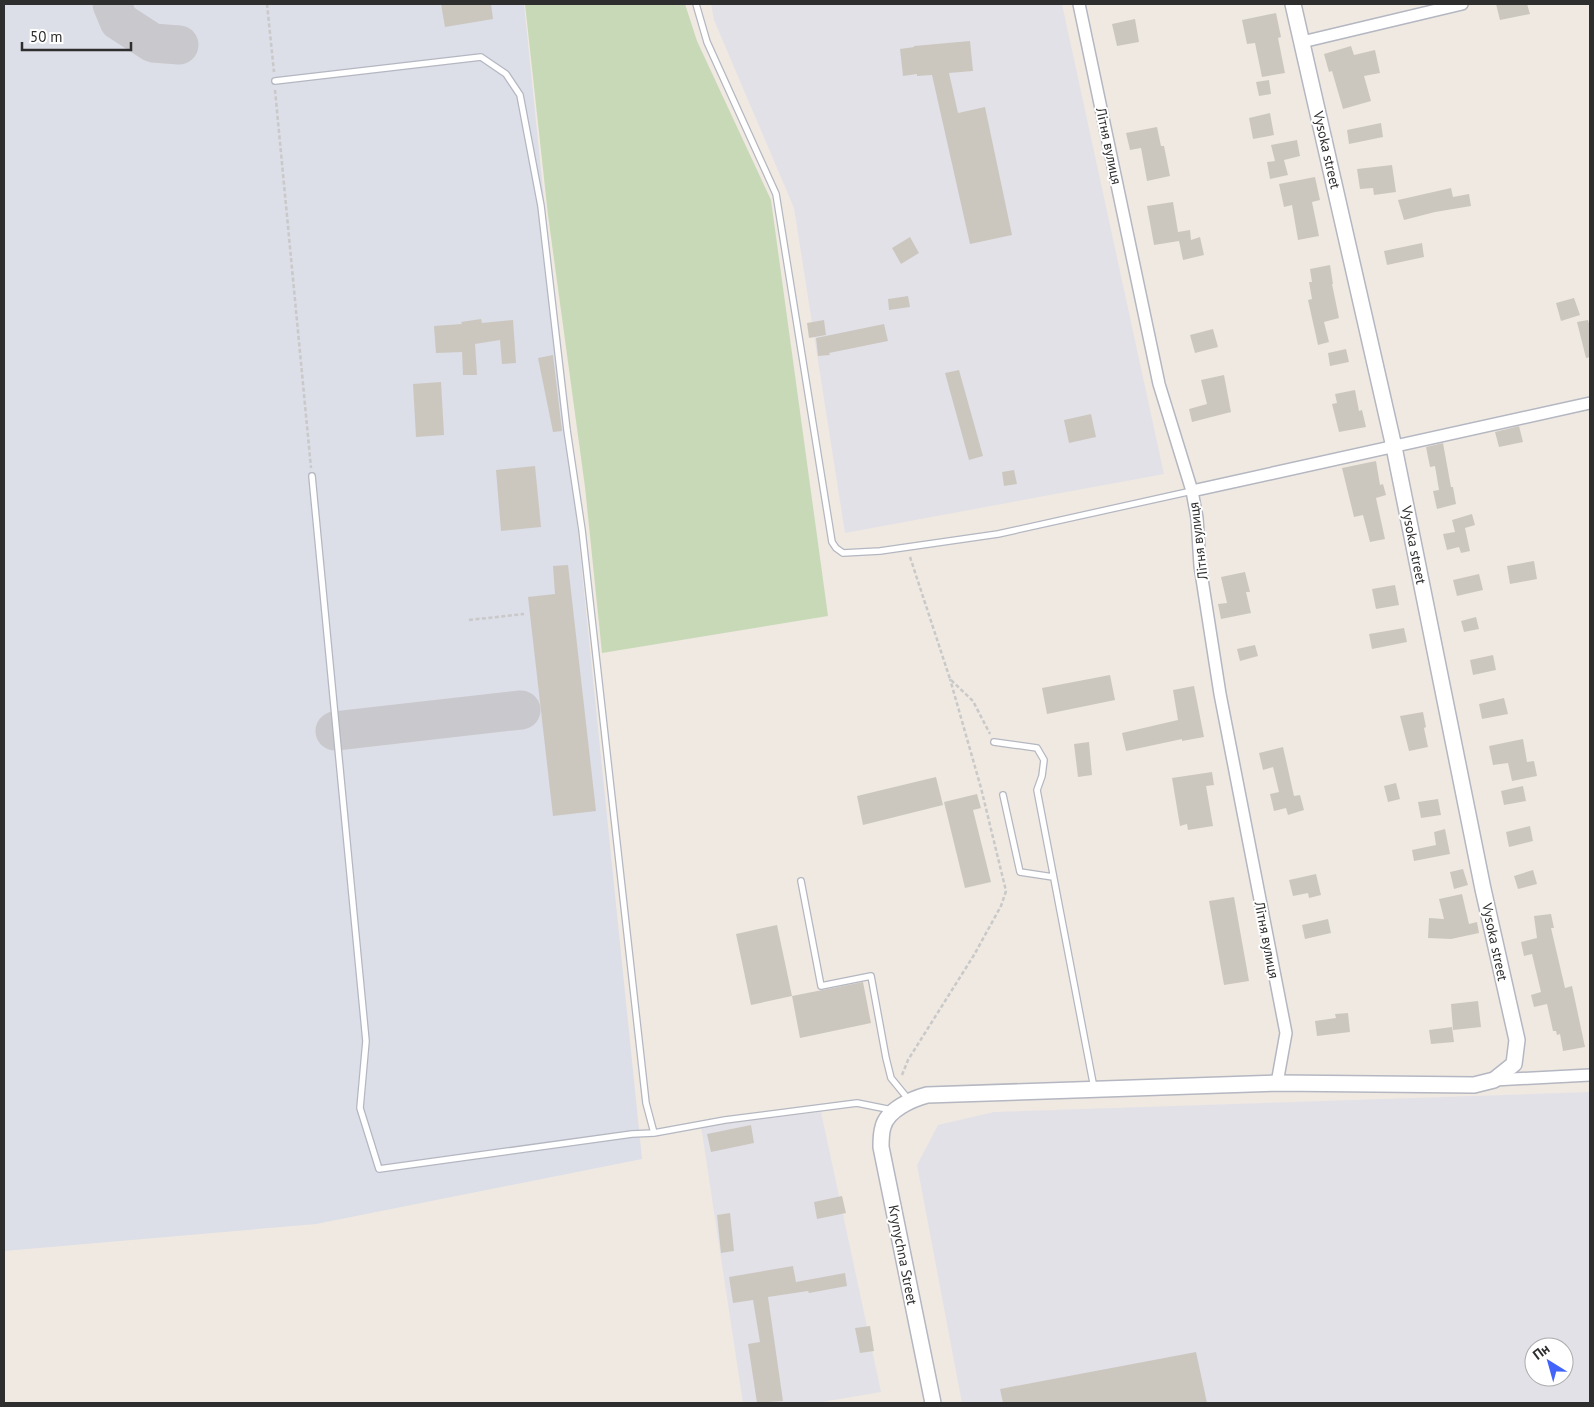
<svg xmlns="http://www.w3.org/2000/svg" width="1594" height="1407" font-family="'PT Sans',sans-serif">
<rect width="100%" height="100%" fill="#efe9e1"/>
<path fill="#e3e1e8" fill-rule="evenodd" d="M711,4h351l102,470 -319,59 -51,-325 -80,-188z
M1590,1092v311h-628l-45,-238 21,-40 56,-13zM1534,1347h30v30h-30z
M821,1112l60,280 -65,11h-73l-42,-277z"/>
<path fill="#dcdee8" d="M4,4h520l118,1155 -326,65 -312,27z"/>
<path fill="#c8d9b8" d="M525,4h160l12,37 74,159 57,416 -226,37 -17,-166 -37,-272z"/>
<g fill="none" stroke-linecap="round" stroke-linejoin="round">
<path stroke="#c9c8cc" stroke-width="39" d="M112,4l7,17 34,22 26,2
M335,731l186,-21"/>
</g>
<path fill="#cbc7bf" d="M441,4h50l2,15 -48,8z
M1496,4h31l3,10 -30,6z
M1276,13l5,24 -3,1 7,35 -23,4 -7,-34 -8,1 -5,-24z
M1135,19l4,23 -22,4 -5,-22z
M970,41l3,30 -24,2 9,40 27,-6 27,128 -42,9 -38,-169 -15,1v-2l-14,2 -3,-27 14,-2v-1z
M1351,46l3,9 21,-5 5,23 -16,3 7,25 -28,8 -11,-38 -3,1 -5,-18z
M1269,80l2,14 -12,2 -3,-14z
M1270,113l4,22 -21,4 -4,-21z
M1381,123l2,14 -34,7 -2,-14z
M1157,127l4,19h3l6,30 -23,5 -6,-33 -11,2 -4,-17z
M1297,140l3,16 -16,4 4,15 -18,4 -3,-17 8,-1 -4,-16z
M1392,165l4,27 -22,3 -1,-7 -13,1 -3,-20z
M1315,177l5,23 -8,2 7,34 -21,4 -6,-35 -8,2 -5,-23z
M1451,188l2,9 16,-3 2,12 -36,6 -31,8 -6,-20z
M1173,202l5,30 12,-2 1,10 9,-3 4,18 -21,5 -4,-19 -25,4 -7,-39z
M910,237l9,16 -18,11 -9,-16z
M1422,243l2,14 -37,8 -3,-14z
M1330,265l3,19h-1l7,34 -15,4 5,20 -11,3 -10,-45 4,-1 -3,-17h3l-2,-13z
M908,296l2,11 -21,3 -1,-11z
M1574,298l6,17 -19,6 -5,-18z
M481,319l1,4 31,-3 3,43 -14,1 -2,-24 -25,4 2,31h-14l-1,-23 -26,1 -2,-27 28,-2 -1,-2z
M824,320l2,15 -17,3 -2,-15z
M1588,320l2,7v30l-4,1 -9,-36z
M884,324l4,17 -59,12 1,2 -12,1 -2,-18z
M1213,329l5,18 -23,6 -5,-18z
M1346,349l3,13 -19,4 -2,-13z
M553,355l9,76 -9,1 -15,-74z
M959,370l24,86 -14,4 -24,-87z
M1224,375l7,37 -39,10 -3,-13 18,-5 -6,-24z
M441,382l3,53 -28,2 -3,-53z
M1355,390l4,21 3,-1 4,17 -27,5 -7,-28 5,-1 -2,-9z
M1091,414l5,23 -27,6 -5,-23z
M1519,426l4,16 -24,5 -4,-15z
M1443,443l8,44h2l3,17 -19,5 -4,-18 6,-1 -4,-24 -5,1 -4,-20z
M1376,461l4,24 3,-1 3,11 -10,3 9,41 -15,3 -7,-27 -9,2 -12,-49z
M535,466l6,61 -40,4 -5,-61z
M1014,470l3,14 -13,2 -2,-14z
M1472,514l3,11 -10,3 5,23 -9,2 -2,-6 -12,3 -4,-16 12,-2 -3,-12z
M1534,561l3,18 -27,5 -3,-18z
M568,565l28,246 -43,5 -25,-219 27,-3 -2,-28z
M1245,572l5,20h-4l5,21 -30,6 -3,-15 9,-1 -6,-26z
M1479,574l4,16 -26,6 -4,-16z
M1395,585l4,20 -23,4 -4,-20z
M1476,617l3,12 -15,3 -3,-11z
M1404,628l3,14 -35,7 -3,-15z
M1255,645l3,11 -18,5 -3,-12z
M1493,655l3,15 -23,5 -3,-15z
M1110,675l5,25 -68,14 -5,-26z
M1194,686l10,51 -22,4v-2l-56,12 -4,-18 56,-13 -5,-30z
M1504,698l4,16 -26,5 -3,-15z
M1423,712l3,15 -2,1 4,19 -19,4 -9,-35z
M1523,739l4,23 7,-1 3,15 -25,5 -4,-18 -15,2 -4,-19z
M1089,742l3,33 -14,2 -4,-33z
M1283,747l11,49 6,-1 4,15 -16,5 -2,-7 -12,3 -4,-17 9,-2 -6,-25 -10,3 -4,-17z
M1212,772l2,13 -8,1 7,40 -25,4 -1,-6 -7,2 -8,-48z
M936,777l7,28 -80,20 -6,-29z
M1396,783l4,16 -12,3 -4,-16z
M1523,786l3,15 -22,4 -3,-14z
M977,794l4,14 -8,2 18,72 -26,6 -21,-86z
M1438,799l3,16 -20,3 -3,-16z
M1530,826l3,15 -24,6 -3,-15z
M1445,829l5,25 -36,7 -2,-11 24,-5 -2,-13z
M1463,869l5,16 -14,4 -4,-17z
M1533,870l4,14 -19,5 -4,-13z
M1316,874l5,21 -12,3 -1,-5 -15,3 -4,-16z
M1462,894l7,30 8,-2 2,11 -28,6 -23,-1 1,-20 15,1 -5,-20z
M1234,897l15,84 -25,4 -15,-84z
M1551,914l3,14h-3l14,60 7,-2 13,61 -22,4 -3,-17 -3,1 -1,-4h-3l-6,-27 -13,3 -3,-12 10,-3 -9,-38 -8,2 -3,-14 16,-4 -3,-22z
M1328,919l3,14 -26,6 -3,-14z
M777,925l15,71 -41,9 -15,-71z
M863,982l8,41 -71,15 -8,-42z
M1478,1001l3,26 -28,3 -2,-26z
M1348,1013l2,19 -33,4 -2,-15 21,-3 -1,-4z
M1452,1027l2,15 -23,2 -2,-14z
M751,1125l3,18 -43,9 -4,-18z
M842,1196l4,17 -29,6 -3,-17z
M730,1213l4,38 -13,2 -4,-38z
M793,1266l3,16 49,-9 2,13 -38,7 -1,-2 -40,6 15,104 -26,2 -9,-59 12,-2 -7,-42 -20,3 -4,-26z
M870,1326l4,25 -14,2 -5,-25z
M1196,1352l11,51h-204l-3,-14z"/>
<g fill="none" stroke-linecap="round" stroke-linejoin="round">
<defs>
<path id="service" d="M696,4l11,38 69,152 56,348 4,6 7,5 37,-2 118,-17 194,-43
M275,81l206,-24 25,17 14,21 21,111 26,224 15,100 64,573 8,30
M312,476l54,565 -6,67 19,61 253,-35 22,-1 71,-13 132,-17 35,7
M994,742l43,6 7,12 -2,16 -5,14 57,298
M1003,795l17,77 33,5
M801,881l20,105 50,-10 15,82 5,20 18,22"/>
<path id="minor" d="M1079,4l80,380 33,107 5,27 3,48 20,128 66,339 -9,50
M1302,42l160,-38
M1192,491l398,-88
M1494,1080l96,-5"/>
<path id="tertiary" d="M933,1403l-52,-256c0,-7 0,-14 2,-20 4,-17 29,-28 44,-32l350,-12 197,2 20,-5 20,-16 3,-24 -34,-151 -89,-442 -101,-443"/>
</defs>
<use href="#service" stroke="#b4b7c1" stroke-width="8"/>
<use href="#minor" stroke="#b4b7c1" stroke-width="14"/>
<use href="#tertiary" stroke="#b4b7c1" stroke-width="18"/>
<path stroke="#c9c9c9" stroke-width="2.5" stroke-dasharray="4 2.5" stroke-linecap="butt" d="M267,4l7,68
M275,90l36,378
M910,557l40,122 23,22 17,33
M469,620l55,-6
M902,1075l6,-15 66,-105 27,-49 5,-15 -25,-103 -31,-109"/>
<use href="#service" stroke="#fff" stroke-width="5.5"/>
<use href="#minor" stroke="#fff" stroke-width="11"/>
<use href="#tertiary" stroke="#fff" stroke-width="15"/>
</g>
<g text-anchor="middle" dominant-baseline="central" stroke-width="4" stroke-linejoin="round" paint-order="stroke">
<g font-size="14" fill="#2e2e2e" stroke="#fff">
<text transform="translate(1109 146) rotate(78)">Літня вулиця</text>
<text transform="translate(1327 150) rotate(77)">Vysoka street</text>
<text transform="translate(1198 541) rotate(-97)">Літня вулиця</text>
<text transform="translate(1414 545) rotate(79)">Vysoka street</text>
<text transform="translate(1267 940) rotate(79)">Літня вулиця</text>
<text transform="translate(1495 942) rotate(78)">Vysoka street</text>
<text transform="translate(903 1255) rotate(79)">Krynychna Street</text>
</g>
</g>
<rect width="1594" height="1407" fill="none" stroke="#2e2e2e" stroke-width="10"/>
<g transform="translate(1549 1362) rotate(323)"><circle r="24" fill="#ffffff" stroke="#ababab"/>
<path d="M0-4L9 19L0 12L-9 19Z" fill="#4264fb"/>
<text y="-8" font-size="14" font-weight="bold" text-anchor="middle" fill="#2e2e2e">Пн</text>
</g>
<path d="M22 42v8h109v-8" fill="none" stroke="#2e2e2e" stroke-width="2.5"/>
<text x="30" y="42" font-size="15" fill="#2e2e2e" stroke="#ffffff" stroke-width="4" paint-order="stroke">50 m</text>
</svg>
